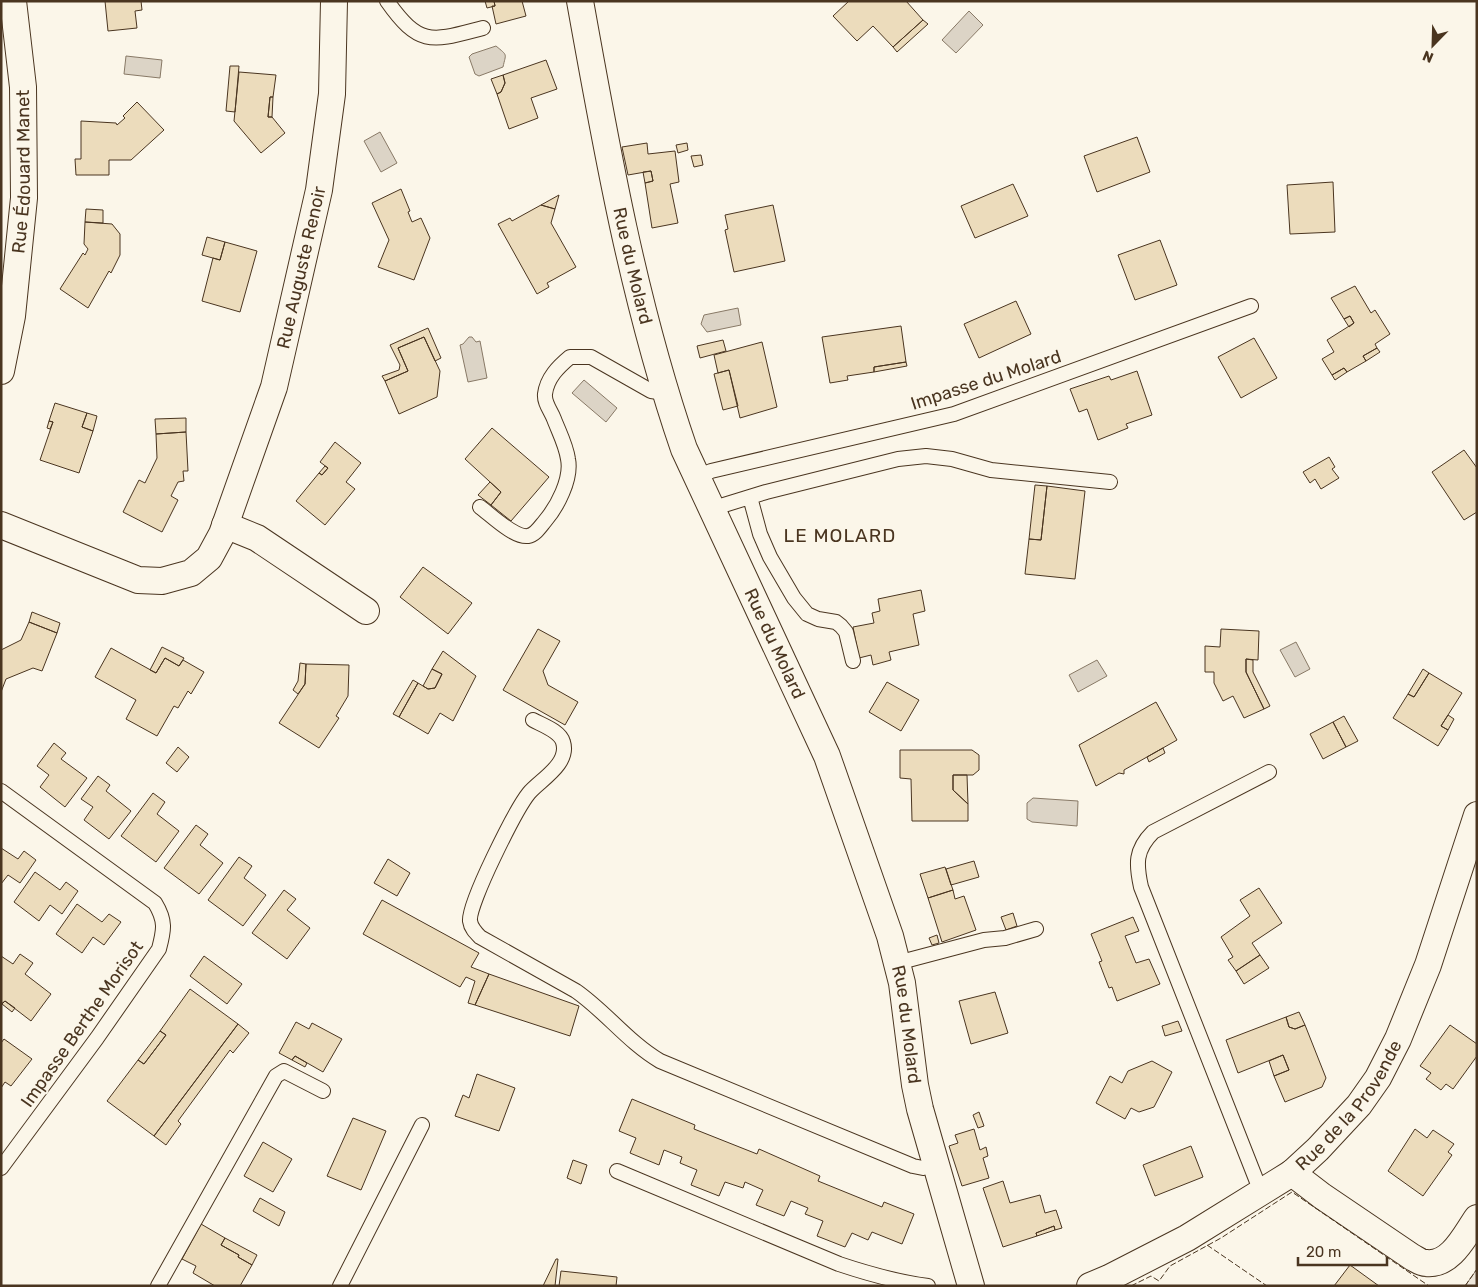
<svg xmlns="http://www.w3.org/2000/svg" width="1478" height="1287" font-family="Rubik,sans-serif">
<rect width="100%" height="100%" fill="#fbf6e9"/>
<path fill="#ede6d9" stroke="#887966" d="M1477,1269v17h-12z"/>
<path fill="#dcd4c6" stroke="#887966" d="M969,11l14,14 -27,28 -14,-13z
M496,46c12,10 10,7 7,21l-24,9 -4,-2 -6,-17 3,-3z
M126,56l36,4 -2,18 -36,-4z
M380,132l17,31 -16,9 -17,-31z
M738,308l3,17 -34,7 -6,-8 3,-9z
M469,337h3l4,5 4,-1 7,37 -19,4 -8,-37 3,-1z
M584,380l33,28 -11,14 -34,-29z
M1296,642l14,27 -15,8 -15,-27z
M1097,660l10,16 -29,16 -9,-17z
M1033,798l45,3 -1,25 -45,-4 -5,-3v-16z"/>
<path fill="#ecdcbc" stroke="#4a3520" d="M105,1h36l1,9 -7,1 2,17 -29,3z
M485,1h9l1,5 -8,2z
M494,1h28l4,15 -30,8 -4,-18h3z
M849,1h57l17,19 -30,27 -20,-21 -16,15 -24,-25z
M923,20l5,4 -31,28 -4,-5z
M546,60l11,29 -26,9 7,20 -29,11 -12,-35 4,-2 4,-9 -2,-8z
M230,66h9l-4,46 -9,-1z
M239,72l37,3 -3,22h-3l-2,20h4l13,16 -24,20 -27,-32z
M503,75l2,8 -4,9 -4,2 -6,-15z
M270,97h3l-1,20h-4z
M137,102l27,28 -33,30h-22v15h-33l-1,-16h6v-38l35,2 1,2 8,-7 -2,-2z
M1137,137l13,35 -53,20 -13,-36z
M647,143l1,11 27,-3 4,31 -9,2 8,39 -26,5 -7,-45 8,-2 -2,-10 -23,4 -6,-28z
M687,143l1,7 -10,3 -2,-8z
M701,155l2,10 -9,2 -3,-11z
M651,171l2,10 -8,2 -2,-11z
M1333,182l2,50 -45,2 -3,-49z
M1013,184l15,32 -53,22 -14,-32z
M401,189l9,22 -2,1 4,10 9,-4 9,20 -16,42 -36,-13 11,-27 -17,-37z
M559,195l-4,14 -14,-4z
M541,205l14,4 -4,14 25,44 -29,16 2,4 -12,7 -39,-70 12,-6 2,3z
M773,205l12,56 -51,11 -9,-42 3,-1 -3,-14z
M86,209l17,1v13l-18,-1z
M85,222l27,2 8,10v21l-9,18 -2,-2 -21,37 -28,-19 23,-36 2,2 3,-6 -4,-5z
M207,237l18,5 -5,18 -18,-5z
M1160,240l17,45 -42,15 -17,-45z
M225,242l32,9 -17,61 -38,-11 11,-43 7,2z
M1355,286l16,27 4,-3 15,24 -15,10 2,4 -14,8 3,5 -19,11 -3,-4 -12,7 -10,-16 12,-7 -7,-12 27,-17 -4,-7 -6,3 -13,-21z
M1016,301l15,33 -52,24 -15,-34z
M1350,316l4,7 -5,4 -5,-8z
M901,326l5,36 -32,5v5l-27,4 1,4 -18,3 -8,-46z
M428,328l13,30 -6,3 -11,-24 -26,11 10,23 -23,10 -3,-5 17,-6 1,-5 -10,-20z
M424,337l16,34 -3,26 -38,17 -14,-33 23,-10 -10,-23z
M1254,338l23,40 -36,20 -23,-41z
M723,340l3,11 -26,7 -3,-12z
M762,342l15,65 -37,11 -11,-48 -11,3 -4,-18z
M1377,348l3,4 -14,9 -3,-5z
M906,362l1,4 -33,6v-5z
M1344,368l3,4 -12,8 -3,-5z
M729,370l9,36 -15,4 -9,-36z
M1137,371l15,44 -26,9 2,4 -30,12 -11,-31 -8,3 -9,-23 39,-13 2,4z
M55,403l32,10 -5,14 11,4 -14,42 -39,-13 13,-38 -4,-1z
M87,413l10,3 -4,15 -11,-4z
M186,418v14l-30,2 -1,-15z
M49,421l4,1 -3,7 -3,-1z
M492,428l57,49 -38,44 -20,-16 10,-13 -36,-33z
M186,432l2,39h-5l1,10 -6,1 -7,14 7,4 -16,32 -39,-20 16,-32 6,3 12,-25 -1,-24z
M335,442l26,21 -15,19 9,7 -30,36 -29,-24 23,-28 3,2 6,-7 -8,-6z
M1464,450l13,18v44l-13,8 -32,-48z
M1329,457l6,10 -3,2 7,9 -18,11 -6,-10 -5,4 -7,-11z
M325,466l3,2 -6,7 -3,-2z
M490,482l11,10 -10,13 -13,-10z
M1035,485l12,1 -6,54 -12,-1z
M1047,486l38,5 -10,88 -50,-5 4,-35 12,1z
M423,567l49,36 -24,31 -48,-37z
M921,590l4,21 -12,3 6,31 -30,7 2,8 -18,5 -2,-10 -12,3 -6,-31 21,-4 -2,-10 8,-2 -2,-12z
M32,612l28,11 -3,10 -28,-11z
M29,622l28,11 -15,38 -9,-3 -27,11 -5,13v-42l20,-10z
M538,629l22,12 -17,30 5,14 30,17 -13,23 -62,-35z
M1221,629l38,2 -1,29 -12,-1v13l18,37 -20,9 -11,-22 -10,5 -9,-18v-11h-9v-26l15,1z
M162,647l22,11 -5,8 -14,-8 -9,15 -6,-3z
M111,648l45,25 9,-15 14,8 4,-6 21,12 -13,22 -3,-3 -10,17 -4,-2 -17,30 -31,-17 10,-19 -41,-23z
M443,651l33,25 -23,45 -13,-8 -12,21 -29,-17 19,-34 10,6 7,-1 7,-14 -10,-5z
M1246,659l7,1v12l17,34 -6,3 -18,-37z
M300,663l6,1 -1,20 -7,10 -5,-4 5,-9z
M306,664l43,1 -1,31 -12,20 3,2 -20,30 -40,-25 26,-39z
M432,669l10,5 -7,14 -7,1 -5,-3z
M1423,669l6,4 -15,24 -6,-3z
M1429,673l33,20 -21,33 7,4 -10,16 -45,-28 15,-24 6,3z
M413,680l5,3 -19,34 -6,-3z
M887,682l32,18 -18,31 -32,-19z
M1156,702l21,38 -53,30v4l-5,-1 -23,13 -17,-41z
M1448,715l6,4 -6,11 -7,-4z
M1344,716l14,25 -12,6 -13,-25z
M1333,722l13,25 -23,12 -13,-25z
M54,743l12,10 -5,6 26,19 -22,29 -25,-20 9,-12 -12,-9z
M178,747l11,10 -12,15 -11,-9z
M1163,748l2,5 -16,9 -2,-5z
M900,750h72l7,5v15l-6,5h-20v15l15,14v17h-56l-1,-42 -11,-1z
M953,775h14l1,29 -15,-14z
M98,776l12,9 -4,6 25,20 -22,28 -25,-19 9,-13 -12,-8z
M153,793l12,9 -8,12 22,17 -23,31 -35,-26z
M196,825l12,9 -8,11 23,18 -24,31 -35,-26z
M1,848l17,11 6,-8 12,9 -16,23 -12,-8 -7,9z
M239,857l13,9 -8,12 22,17 -23,31 -35,-26z
M388,859l22,14 -13,23 -23,-13z
M974,861l5,16 -28,8 -5,-16z
M945,867l8,23 -25,8 -8,-24z
M35,872l25,18 6,-8 12,9 -16,23 -12,-9 -11,16 -25,-19z
M1259,888l23,35 -30,20 8,12 -24,16 -8,-11 5,-3 -12,-20 29,-21 -10,-16z
M284,890l12,9 -9,11 23,18 -23,31 -35,-26z
M953,890l2,9 9,-3 12,34 -34,12 -14,-44z
M382,900l97,53 -8,14 18,7 -14,31 -7,-2 7,-22 -9,-4 -6,10 -97,-53z
M77,904l25,18 7,-8 12,8 -17,23 -11,-8 -11,16 -26,-19z
M1013,913l4,13 -11,4 -5,-13z
M1133,917l6,14 -14,5 11,27 13,-4 11,25 -43,17 -5,-14 -3,1 -10,-26 3,-1 -11,-27z
M937,935l2,8 -7,2 -3,-7z
M20,954l13,9 -8,11 26,20 -20,27 -26,-20 -4,3v-48l12,8z
M1260,955l9,13 -25,16 -8,-13z
M204,956l38,28 -15,20 -37,-28z
M489,974l90,32 -9,30 -95,-31z
M190,989l48,35 -84,112 -47,-35 31,-41 6,4 22,-29 -6,-4z
M995,992l13,41 -37,11 -12,-43z
M5,1001l10,7 -3,4 -10,-8z
M1299,1012l6,13 -10,4 -6,-2 -3,-10z
M1286,1017l3,10 6,2 10,-4 21,53 -4,9 -37,15 -11,-26 15,-6 -6,-15 -45,18 -12,-33z
M1178,1021l4,10 -17,5 -3,-10z
M296,1022l13,7 3,-6 30,16 -19,33 -28,-16 -3,4 -13,-7z
M238,1024l11,9 -16,20 -3,-3 -52,71 3,3 -15,21 -12,-9z
M1450,1025l27,19v12l-24,33 -7,-5 -5,6 -15,-11 5,-6 -11,-7z
M160,1031l6,4 -22,29 -6,-4z
M4,1039l28,20 -21,27 -6,-4 -4,6v-45z
M1283,1055l6,15 -15,6 -5,-15z
M295,1056l12,7 -2,4 -13,-7z
M1152,1061l20,11 -18,35 -15,5 -8,-4 -6,11 -29,-16 14,-27 12,7 6,-12z
M477,1074l38,14 -16,43 -44,-15 8,-21 6,3z
M632,1099l63,26 -1,4 63,25 2,-5 61,27 -2,5 64,26 2,-5 30,12 -12,30 -30,-12 -4,8 -16,-7 -7,14 -28,-11 6,-15 -18,-7 3,-6 -17,-7 -7,15 -28,-11 7,-15 -18,-8 -2,6 -18,-6 -6,14 -28,-11 6,-15 -17,-7 2,-6 -18,-7 -5,15 -29,-12 6,-15 -17,-7z
M979,1112l5,14 -6,2 -5,-13z
M353,1118l33,13 -25,59 -34,-14z
M974,1129l6,21 6,-3 2,9 -5,2 6,20 -27,8 -13,-40 9,-3 -3,-8z
M1415,1129l12,9 6,-8 21,14 -6,8 4,3 -29,41 -35,-25z
M263,1142l29,17 -19,33 -29,-16z
M1191,1146l12,31 -48,19 -12,-31z
M573,1160l14,5 -6,19 -14,-6z
M1003,1181l7,22 30,-8 5,18 11,-3 6,18 -7,2 -1,-4 -18,7 1,3 -34,11 -20,-59z
M260,1198l25,14 -6,14 -26,-15z
M201,1224l24,14 -4,7 18,10 -1,2 14,8 -12,21h-25l-22,-13 3,-7 -14,-7z
M1054,1226l1,4 -18,6 -1,-3z
M225,1238l32,17 -5,10 -14,-8 1,-2 -18,-10z
M556,1259h2l-3,27h-12z
M1350,1265l29,21h-45z
M561,1271l56,6 -1,9h-57z"/>
<g fill="none" stroke-linecap="round" stroke-linejoin="round">
<defs>
<path id="lane" d="M387,1c33,47 46,40 96,27
M697,477l14,-6 243,-57 297,-108
M750,497l10,37 10,23 24,41 13,16 11,5 18,3 5,4 5,6 7,29
M480,507c11,8 34,31 48,29 7,-1 12,-9 17,-15 12,-14 27,-42 23,-62 -2,-14 -9,-27 -14,-40 -3,-8 -10,-16 -9,-25 2,-16 13,-27 25,-37h21l60,34 7,1 7,-2
M711,509l55,-17 132,-33 28,-3 26,3 39,11 119,12
M533,720c9,5 27,11 30,22 7,22 -23,38 -34,51 -13,16 -61,111 -59,128 1,7 5,11 10,16l96,54c30,21 52,51 84,70l253,105 10,2 13,-3
M1,791l154,112c11,18 9,27 4,46l-62,89 -96,130
M897,963l87,-23 21,-2 31,-9
M617,1171l222,93c30,10 58,18 89,22
M1261,1192l-120,-305c-5,-23 -6,-37 12,-55l116,-60
M158,1286l118,-210 8,-5 39,20
M340,1286l82,-161"/>
<g id="street">
<path id="s1" d="M580,1c27,151 54,303 104,448l143,307 63,180 12,47 13,102 5,24 51,177"/>
<path id="s2" d="M1,371l11,-55 12,-118 -1,-111 -10,-86"/>
<path id="s3" d="M1,525l137,55 24,1 29,-8 18,-15 13,-24 52,-147 45,-197 13,-96 2,-93"/>
<path d="M225,525l32,13 109,73"/>
<path d="M1292,1173l30,23 90,61c4,2 9,6 14,6 25,3 39,-28 51,-45"/>
<path id="s4" d="M1090,1286l19,-8 78,-40 105,-65 26,-24 41,-44 19,-27 20,-39 30,-74 49,-150"/>
</g>
</defs>
<use href="#lane" stroke="#4a3520" stroke-width="16"/>
<use href="#street" stroke="#4a3520" stroke-width="28"/>
<use href="#lane" stroke="#fbf6e9" stroke-width="14"/>
<use href="#street" stroke="#fbf6e9" stroke-width="26"/>
<path stroke="#4a3520" stroke-width="1" stroke-dasharray="6 2.5" stroke-linecap="butt" d="M1207,1245l60,41
M1131,1286l20,-10 8,5 11,-15 51,-28 71,-46 137,94
M1465,1286l12,-17"/>
</g>
<g text-anchor="middle" dominant-baseline="central" stroke-width="4" stroke-linejoin="round" paint-order="stroke">
<g font-size="18" fill="#4a3520" stroke="#fbf6e9">
<text stroke="none"><textPath href="#s2" startOffset="201">Rue Édouard Manet</textPath></text>
<text stroke="none"><textPath href="#s1" startOffset="270">Rue du Molard</textPath></text>
<text stroke="none"><textPath href="#s3" startOffset="531">Rue Auguste Renoir</textPath></text>
<text transform="translate(986 380) rotate(-18)">Impasse du Molard</text>
<text stroke="none"><textPath href="#s1" startOffset="675">Rue du Molard</textPath></text>
<text transform="translate(82 1024) rotate(-55)">Impasse Berthe Morisot</text>
<text stroke="none"><textPath href="#s1" startOffset="1080">Rue du Molard</textPath></text>
<text stroke="none"><textPath href="#s4" startOffset="321">Rue de la Provende</textPath></text>
</g>
<g font-size="19" letter-spacing="1" fill="#4a3520" stroke="#fbf6e9">
<text x="840" y="535">LE MOLARD</text>
</g>
</g>
<rect width="1478" height="1287" fill="none" stroke="#4a3520" stroke-width="5"/>
<g transform="translate(1433 45) rotate(203)" stroke="#fbf6e9" stroke-width="4" paint-order="stroke">
<path d="M0-4L9 19L0 12L-9 19Z" fill="#4a3520"/>
<text y="-8" font-size="14" font-weight="bold" text-anchor="middle" fill="#4a3520">N</text>
</g>
<path d="M1298 1257v8h89v-8" fill="none" stroke="#4a3520" stroke-width="2.5"/>
<text x="1306" y="1257" font-size="15" fill="#4a3520" stroke="#fbf6e9" stroke-width="4" paint-order="stroke">20 m</text>
</svg>
